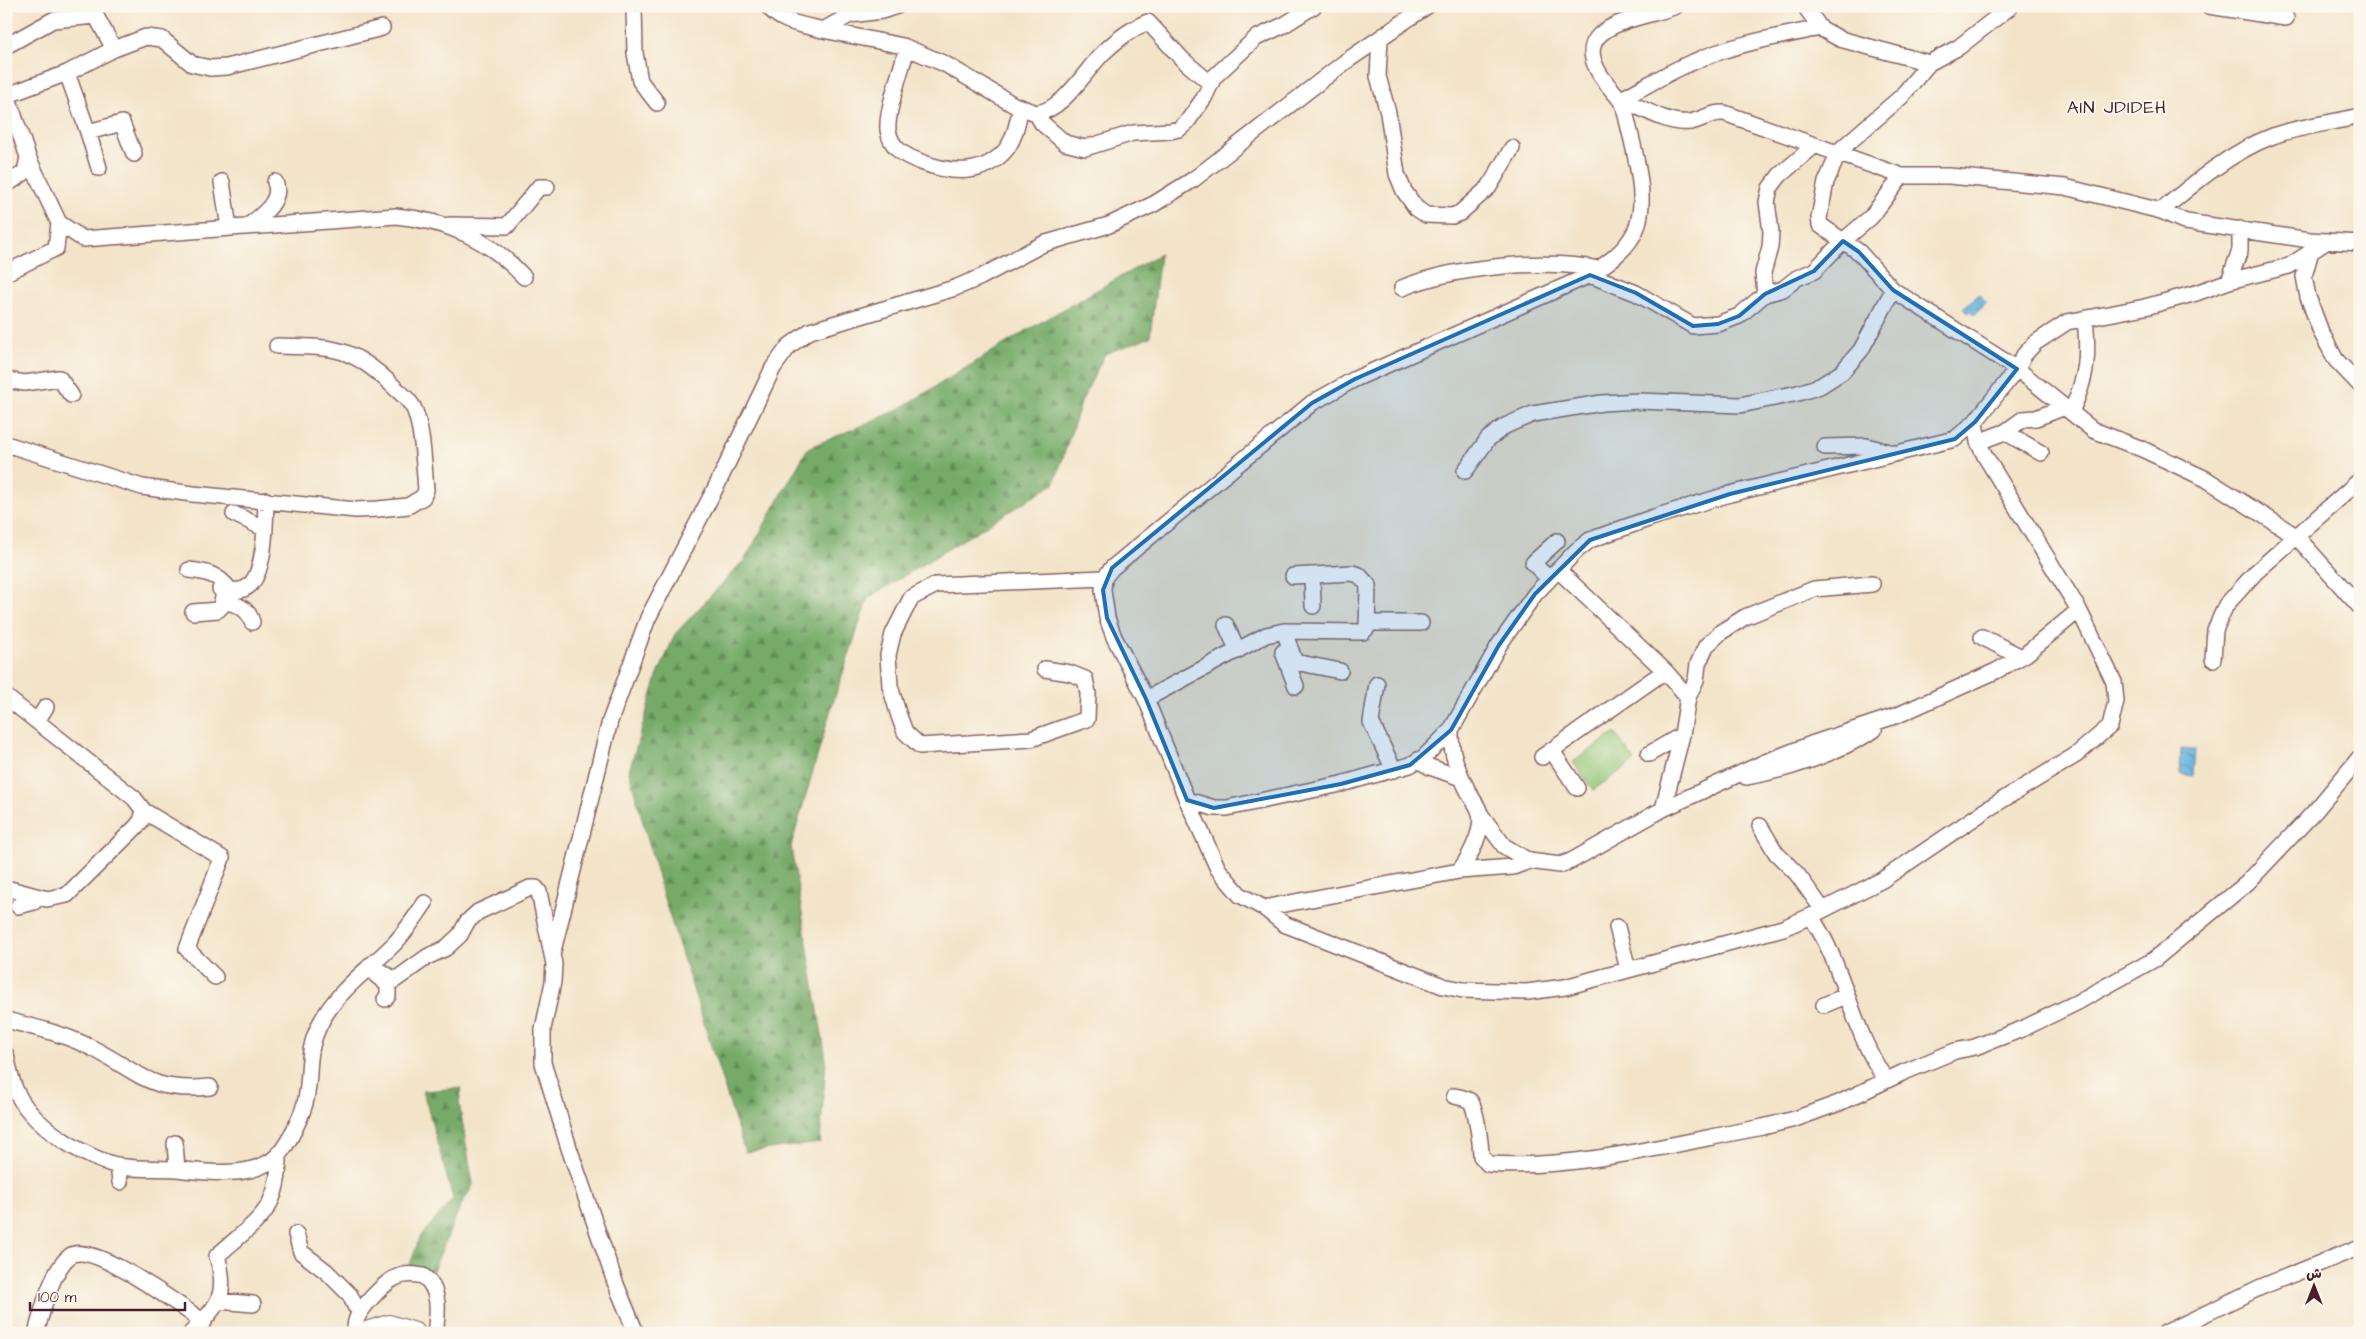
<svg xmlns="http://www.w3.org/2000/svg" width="2366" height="1339" font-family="'Architects Daughter','Playpen Sans Arabic',sans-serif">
<defs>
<pattern id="forest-firs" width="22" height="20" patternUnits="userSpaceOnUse" patternTransform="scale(1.25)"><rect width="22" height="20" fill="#74aa67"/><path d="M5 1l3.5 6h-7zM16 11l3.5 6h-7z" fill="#618a55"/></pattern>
<pattern id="water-waves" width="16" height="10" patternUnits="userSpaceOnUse" patternTransform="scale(1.25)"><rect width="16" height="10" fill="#64b4df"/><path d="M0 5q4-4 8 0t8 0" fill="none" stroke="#5492b5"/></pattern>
</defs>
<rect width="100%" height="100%" fill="#fbf7ec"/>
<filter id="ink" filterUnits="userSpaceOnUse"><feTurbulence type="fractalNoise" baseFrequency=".02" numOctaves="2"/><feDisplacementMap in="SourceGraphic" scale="10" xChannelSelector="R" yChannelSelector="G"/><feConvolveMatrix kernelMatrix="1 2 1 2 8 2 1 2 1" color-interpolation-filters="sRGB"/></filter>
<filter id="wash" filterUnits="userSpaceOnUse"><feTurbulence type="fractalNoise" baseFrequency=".0096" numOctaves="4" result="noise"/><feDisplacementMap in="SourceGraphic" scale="20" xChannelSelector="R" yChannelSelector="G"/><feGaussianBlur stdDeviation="1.12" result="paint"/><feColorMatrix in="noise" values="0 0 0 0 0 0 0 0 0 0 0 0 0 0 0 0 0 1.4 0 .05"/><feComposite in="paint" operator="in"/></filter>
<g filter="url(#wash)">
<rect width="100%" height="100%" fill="#f3e4c9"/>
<path fill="#91c576" stroke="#6e7250" d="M1615,733l20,28 -42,29 -20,-28z"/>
<path fill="url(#forest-firs)" stroke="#5f6449" d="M1160,254l-10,83 -45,17 -23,46 -28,84 -186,114 -37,111 -40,137 35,213 -6,84 -75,9 -83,-260 -33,-121 28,-94 18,-43 70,-75 63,-111 88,-37 133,-82z
M462,1088l-3,14 14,83 -14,24 -26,62 -24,-4 11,-30 33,-38 -30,-108z"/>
<path fill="url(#water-waves)" stroke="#576a85" d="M1979,294l8,9 -13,12 -4,-4 -3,2 -4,-5z
M2181,749l14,1 -2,26 -13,-2z"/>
</g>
<g filter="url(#ink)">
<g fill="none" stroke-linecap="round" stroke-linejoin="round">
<defs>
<path id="minor" d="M634,6l1,47 5,28 17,22
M768,6c12,17 36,19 55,24l27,-15 32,-4 15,-5
M1676,6c-31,13 -103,16 -79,63 7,15 22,26 27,37 7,37 31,101 6,134 -10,15 -26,25 -40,35l-235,104 -43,24 -200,165 -8,10 -1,12 4,28 7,19 32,62 41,101 31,69 22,26 24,13 20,16 159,62 20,4 64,2 38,-5 218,-59 28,-12 71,-36 107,-72 87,-53 34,-29 6,-25 -2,-19 -35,-72 -94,-154 -7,-14 -3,-20
M1805,6l15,22 20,11 89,24 30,-16 52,-41
M2209,6l77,12
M823,30l80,16 42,18 69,41 22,8 6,10 23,20 20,5 48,-15 37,-2 9,-2 8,-7 17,-24 10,-21 42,-39 28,-13 30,-19
M1380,39l-2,37 10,37 9,61 7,17 12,17 10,7 26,1 8,-3 29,-26 23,-39
M6,46l47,-26 43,-4 18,33
M907,48c-5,20 -21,63 -19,82 3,19 17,26 33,32 28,11 59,14 82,-9 12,-12 14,-30 18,-46
M67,73l21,59 34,-9 12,31
M6,92l22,65 31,66
M8,95l59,-22 47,-24 32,-12 16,2 30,25 18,4 17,-1 155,-39
M1621,99c20,8 47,26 69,23 12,-2 21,-10 34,-9l178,63h47l116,11 96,24 25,11 124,18 50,3
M1621,99c24,-12 47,-27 72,-37 41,-18 83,-25 127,-34
M1036,113c26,-2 48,-40 65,-58 13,-13 29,-26 47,-33l35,38 27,23
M88,132l11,36
M222,182l7,46
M6,185l19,-13 3,-15
M2161,211c33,-28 71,-60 112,-75 27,-10 59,-13 87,-20
M449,225l58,1 32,-39h8
M248,226c13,-10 35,-25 27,-44
M2326,242l-37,24 -60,15 -33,12 -51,14 -78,15 -32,21 -11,12 -7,14 76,61 49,19 64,30 90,57 64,71
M2311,251l-7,25 4,21 13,35 15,28 24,25
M6,273l50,-25 3,-25 24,16 313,-23c52,5 93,23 128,61
M1590,275l46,18 57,33 25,-2 21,-8 26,-22 18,-5 14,-11 17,-7 29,-30 28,-24 31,-41
M2229,281l11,-31v-21
M1402,288c50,-21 143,-30 197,-19
M1765,294l-2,-21 7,-26 1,-15 -4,-30 3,-14 10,-13 35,-30
M6,380l19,3 34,-5 12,17
M2071,412c16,-35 18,-55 14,-93
M2005,432l18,-13 13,-1 29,-11
M1978,442l27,-10 36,21
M6,444l136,43 51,7 163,16 22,-1 30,-3 15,-9 3,-7c-2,-23 -3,-57 -11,-79 -4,-11 -15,-18 -23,-26 -42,-40 -60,-38 -115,-39
M1825,447l41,-1 27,7
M1465,471l23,-32 17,-13 28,-12 69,-11 37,-2 101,4 58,-12 22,-7 22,-14 19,-22 32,-60
M234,514l31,15
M189,570c17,2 29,4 40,19
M1558,570l107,101 23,26 -6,38 -19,74
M1312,575l1,31
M1549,579l-16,-16 24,-22
M220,589c6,0 14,2 20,1 27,-4 25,-69 26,-90
M222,601c14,3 26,6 30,21
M193,612l25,-2 4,-4 2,-17
M1368,623h53
M1226,625l12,26
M1284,631l11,31 45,9
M1982,637l39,20
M1283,652l13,34
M2213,659l2,-29 11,-25 30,-33 104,-92
M1045,669l25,4 15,6 3,14 -1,26 -56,20 -111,7 -15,-14 -6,-16 -9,-30 -2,-31 5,-21 18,-36 25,-13 168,-7
M1377,684l-6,38 23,48
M6,697l128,101 10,13 -3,10 -5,6 -69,68 -20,4 -41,-11
M1688,697l8,-17 2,-16 8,-18 15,-14 24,-15 69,-28 58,-5
M1146,699l120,-64 18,-4 79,1 4,-4 1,-43 -9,-10 -7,-2 -59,3
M37,721l9,-14
M1451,730c-1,24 8,43 18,63 4,7 10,14 11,21 4,16 -11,45 -21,57
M1552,751l25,37
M1649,754l33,-19
M1542,757l123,-86
M1418,760l12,7 31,11
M1746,777c43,-7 91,-24 128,-47
M1187,800l27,8h13l114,-24 69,-19 14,-8 27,-27 48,-85 36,-51 41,-43 14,-11 61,-22 79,-24 225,-55 20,-17 42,-53 -124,-79 -34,-38 -39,-27 -1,-7 7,-36 14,-32 61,-53 28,-34
M144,811l78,47 -35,91 28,28
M1481,815l23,31 25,15
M1760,826l16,27 21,21 26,36
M18,906l16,-4 5,-5
M1264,908l195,-37 54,-4 16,-6 31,4 11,-4 92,-52 100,-46 51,-20 84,-28 98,-44 30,-17 53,-44
M1811,916c6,10 12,20 17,31 21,45 29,91 58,133
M1617,927l11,42
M552,955l58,-234 38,-103 70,-135 55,-115 16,-22 21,-15 145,-43 26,-11 62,-33 66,-19 45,-21 40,-25 151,-117 82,-56
M370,965l25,15 32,-23 19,-9 14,-13 7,-13 11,-10 52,-24h6l3,4 15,72 -1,18 -10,47v34l26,85 46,134 21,51
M376,975l12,10v11l-3,3
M1824,1005l22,-9
M6,1020c28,7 58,14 84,27 50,25 58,46 120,40
M6,1055c3,13 5,28 12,40 17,33 71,66 107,72 19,3 40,0 60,3 29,3 72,8 94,-16 10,-11 24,-40 27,-55 6,-30 -1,-46 15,-77 16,-31 48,-53 72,-77 12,-12 22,-28 32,-42
M1454,1096c5,1 12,2 16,5 6,4 11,46 11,55l7,8c88,6 188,-21 275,-37l32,-8 44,-16 63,-30 53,-22 20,-4 47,-18 54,-26 79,-44 92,-76 69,-73 44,-53
M175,1143l2,26
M118,1165l2,17
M296,1234l5,18 26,20 23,23 5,11 6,5
M219,1301l34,3
M36,1333c6,-21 16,-64 34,-77 22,-16 113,52 134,66
M191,1333c27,-28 38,-37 26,-77 39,-36 63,-43 62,-103
M355,1333c0,-4 0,-9 1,-12 3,-12 28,-38 39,-43 9,-5 19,-4 28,-2 18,13 15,37 12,57
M2165,1333l96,-46 99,-40"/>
<path id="major" d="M363,1333l26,-8 26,8"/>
</defs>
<use href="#minor" stroke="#856462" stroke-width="18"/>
<use href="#major" stroke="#856462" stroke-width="22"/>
<use href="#minor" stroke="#fff" stroke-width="15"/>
<use href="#major" stroke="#fff" stroke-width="20"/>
</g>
</g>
<path fill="#1f6fb2" fill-opacity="0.2" stroke="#1f6fb2" stroke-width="4" stroke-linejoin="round" d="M1843,241l16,11 34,38 124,79 -42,53 -20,17 -225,55 -140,46 -55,54 -36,51 -48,85 -41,35 -69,19 -127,24 -27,-8 -41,-101 -39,-81 -4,-28 9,-22 200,-165 43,-24 235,-104 46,18 57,33 25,-2 21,-8 26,-22 49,-23z"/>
<g text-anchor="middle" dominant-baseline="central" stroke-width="4" stroke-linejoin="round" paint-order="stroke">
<g font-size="18" letter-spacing="1" fill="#4a1f2b" stroke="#fbf7ec">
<text x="2117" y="107">AIN JDIDEH</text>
</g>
</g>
<rect width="2366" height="1339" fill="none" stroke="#fbf7ec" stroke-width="25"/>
<g transform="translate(2314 1286)" stroke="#fbf7ec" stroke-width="4" paint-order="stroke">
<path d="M0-4L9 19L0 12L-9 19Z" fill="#4a1f2b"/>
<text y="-8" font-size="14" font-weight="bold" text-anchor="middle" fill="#4a1f2b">ش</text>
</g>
<path d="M30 1302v8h155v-8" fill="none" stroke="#4a1f2b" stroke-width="2.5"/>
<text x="38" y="1302" font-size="15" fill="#4a1f2b" stroke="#fbf7ec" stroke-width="4" paint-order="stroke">100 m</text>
</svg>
